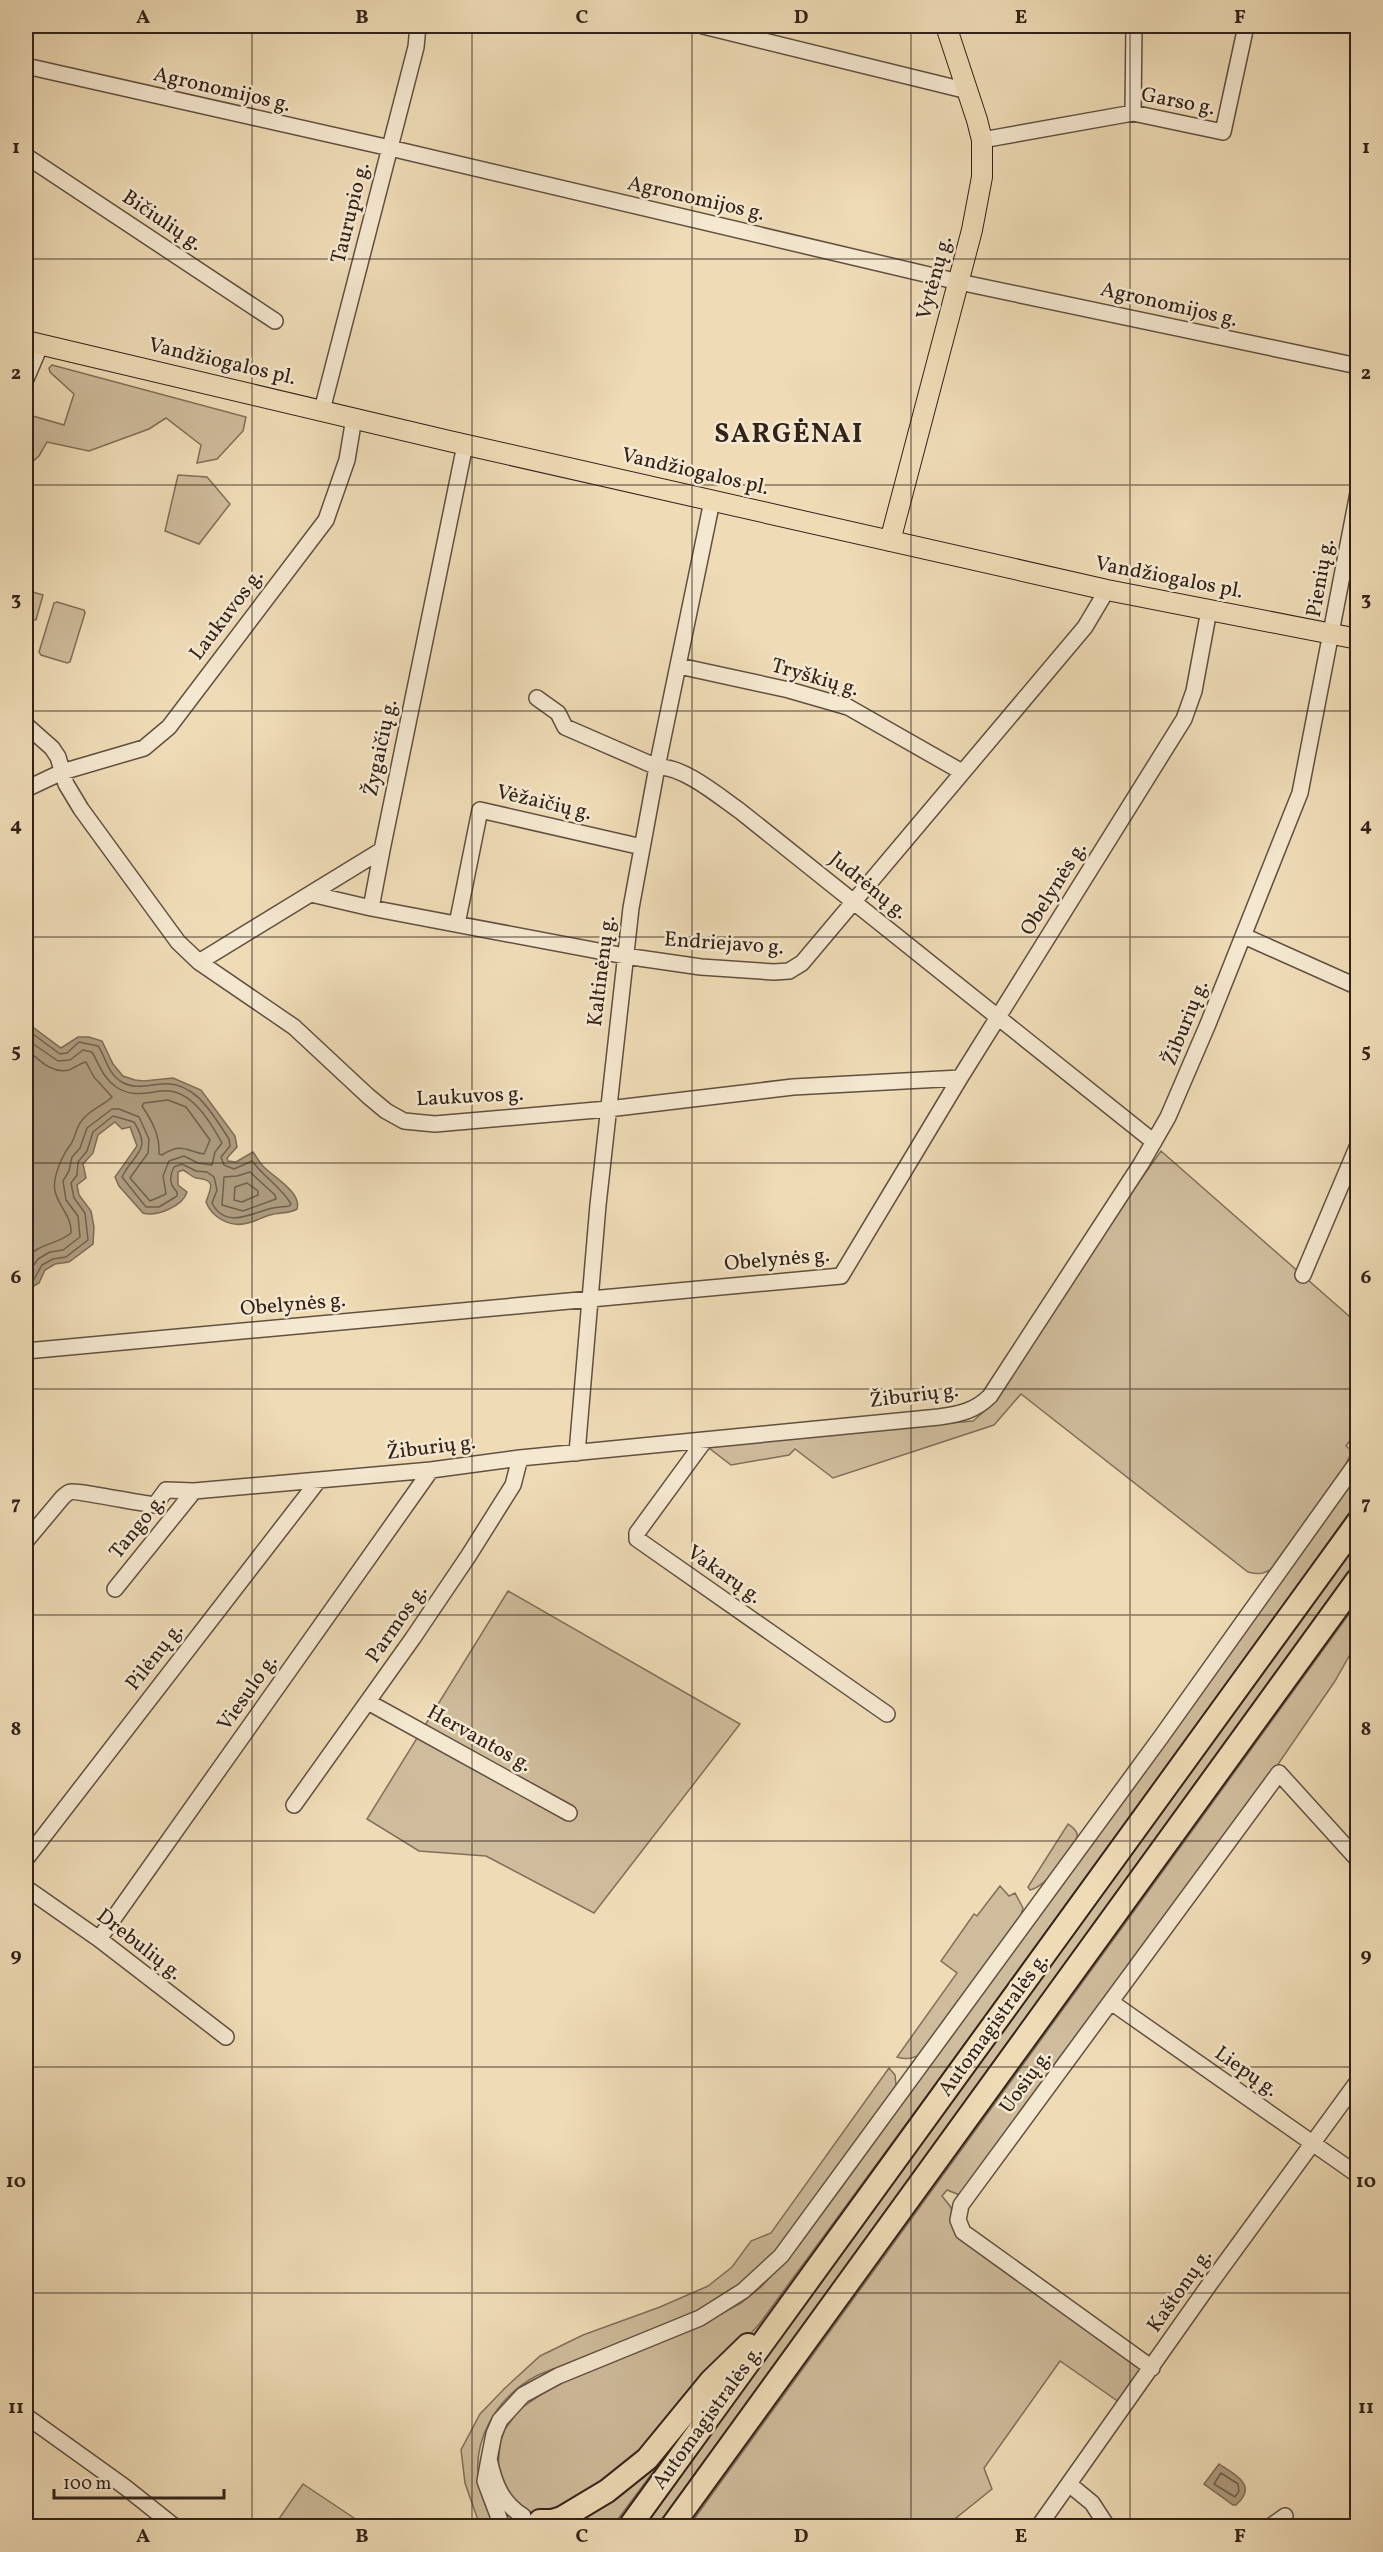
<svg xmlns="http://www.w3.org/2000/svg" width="1383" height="2552" font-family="Vollkorn,serif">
<rect width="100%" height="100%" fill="#efdcb7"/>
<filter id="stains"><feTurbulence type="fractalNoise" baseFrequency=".00333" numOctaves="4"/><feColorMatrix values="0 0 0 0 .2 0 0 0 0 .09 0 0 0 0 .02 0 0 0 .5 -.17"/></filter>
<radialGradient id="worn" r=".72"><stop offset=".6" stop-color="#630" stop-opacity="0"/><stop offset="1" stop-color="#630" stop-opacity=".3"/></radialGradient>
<path fill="#cfbc9c" stroke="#806f5a" stroke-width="1.5" d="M52,365l194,52 -3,14 -26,28 -20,4 4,-18 -35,-27 -17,11 -60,22 -42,-9 -8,14 -8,7 -5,-2v-47l38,11 10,-31 -24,-22 -1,-4z
M178,475l29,2 23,27 -31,40 -34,-13z
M26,590l17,5 -7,25 -10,-2z
M57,602l27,8 1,3 -15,49 -3,1 -26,-8 -2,-3 15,-49z
M1161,1151l196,172v108l-11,15 6,5 -9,19 -70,98c-9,6 -14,7 -25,4l-227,-178 -27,31 -161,53 -38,-29 -6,6 -58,10 -26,-20 268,-24 22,-19 131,-202z
M1357,1473v29l-214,299 -383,522 -106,121 -93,69 -26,2 -15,-5 -19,-26 -3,-15 2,-26 5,-14 15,-20 35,-24 139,-57 47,-25 20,-16 36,-39 58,-79z
M1357,1538v30l-694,958h-22l368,-503z
M508,1591l232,133 -146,189 -108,-57 -67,-5 -52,-32z
M1357,1603v39l-22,39 -132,193 -241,322 -15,-6 -5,6 8,10 13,31 180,131 -24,34 -59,-41 -76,107 8,21 -46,37h-257z
M1068,1824c4,3 8,5 9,10 3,14 -33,54 -47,56l-2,-3z
M1000,1886l9,10 6,-3 8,15 -2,7 -101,139c-7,5 -14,6 -23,3l60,-84 -16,-12 33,-47 3,2z
M889,2068l6,7 1,11 -104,146 -23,26 -42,37 -35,19 -154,61c-42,22 -70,68 -57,117 3,12 9,23 14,34h-15l-15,-43 -4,-33 19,-36 25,-26 35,-32 43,-21 77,-28 48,-21 24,-19 19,-26 20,-8z
M718,2384l-105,142h-58z
M303,2484l63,42h-92z"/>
<path fill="#af9d81" stroke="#7d6c57" stroke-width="1.5" d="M26,1022l35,26 17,-11h11l13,4 11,23 10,12 12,4 9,1 29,-3 28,12 34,46 2,11 -10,11 1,3 8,1 17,-10c4,5 7,12 12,16 10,10 37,25 32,41 -8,5 -18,3 -27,6 -7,2 -14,6 -22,8 -17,5 -36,-5 -42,-21 5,-15 11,-22 -10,-24 -4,-1 -9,-6 -13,-8l-5,2v13l9,7c-4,14 -30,25 -44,21l-24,-27 -4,-9 22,-31 -7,-19 -8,2 -7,-7 -17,13 -5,18 -10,11 3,14 -9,7 2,10 12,16 3,16 -1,17 -24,18 -14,2 -10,6 -6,13 -13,8z
M1219,2464c15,10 40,21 17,41h-3l-29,-21z"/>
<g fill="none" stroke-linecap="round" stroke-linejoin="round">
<path stroke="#70604d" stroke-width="1.5" d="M26,1029l34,25 7,-1 12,-11 19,4c8,11 9,26 22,35 14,9 26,4 41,3 34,-4 52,31 68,55l1,7 -9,11 3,8 10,4 18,-8c12,16 29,26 39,43l-2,2c-6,1 -13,1 -20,3 -19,5 -44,20 -57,-6l5,-13 -3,-13 -7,-5 -11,-1 -14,-7 -8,3c-5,9 -4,18 3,25v4l-18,11h-13l-24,-30c11,-24 31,-25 12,-55l-21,-6 -20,16 -6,19 -9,11 -1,13 -6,8 3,15 11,15 3,27 -22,17 -13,2 -11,6 -8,14 -8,6
M26,1039l32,22 12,-1 13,-10 9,2c7,12 11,26 24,35 15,10 29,6 45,4 29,-4 49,30 61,52l-7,9 -3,13 -14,-2 -14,-7 -15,5 -6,15 3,18 -16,7 -20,-23 18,-25 1,-14 -10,-22 -20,-8h-7l-25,19 -7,20 -8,9 -3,14 -6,10 3,19 12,16 2,21 -17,13 -13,2 -12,7 -12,17
M26,1049c13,10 24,25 43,21 6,-2 11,-7 17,-8l8,15 18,20c-8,8 -21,12 -29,22 -7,7 -7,17 -12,25 -8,10 -19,33 -16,47 4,17 17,25 16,42 -14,12 -33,10 -45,26
M168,1100l18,7 24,33 -6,14c-18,-3 -22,-12 -42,1l-3,-1c1,-19 -7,-33 -17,-48l2,-3z
M250,1172l25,23 1,4 -33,12 -21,-6 2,-28 13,-1z
M247,1183l11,8v4l-16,7 -8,-2 1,-13z
M1221,2473l17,11 1,7 -4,6 -21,-13z"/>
<defs>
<path id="minor" d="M703,26l265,65
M26,66l364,82 569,134 399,84
M1133,113l1,-87
M982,140l151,-27 90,19 23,-106
M26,156l249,165
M26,379l15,-35
M322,410l94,-363 2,-21
M679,666l110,24 59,17 114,65
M537,698l21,15 7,14 92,40c25,-2 63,30 83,44l414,331
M26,725l26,23 6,9 8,27 15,25 97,133 21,20 95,65 74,69 18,15 18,10 31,3 173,-15 185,-22 167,-9
M26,789l36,-17 82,-24 25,-21 157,-207 21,-60 7,-42
M311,894l60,14 254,48 76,11 73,5 15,-1 13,-8 283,-336 22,-37
M371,908l11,-58
M457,924l23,-114 162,37
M1244,936l114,51
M199,962l183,-112 83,-405
M1303,1275l55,-130
M26,1351l815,-75 119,-198 224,-359 10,-28 15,-81
M705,1440l-68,93v6l250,175
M577,1453l21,-248 33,-297 26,-141 55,-266
M26,1541l36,-43c2,-2 5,-5 8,-6 5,-2 73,12 85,13l11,-15 28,1 237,-21 89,-12 419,-41c21,-3 36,-6 51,-21l151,-232 27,-47 40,-93 92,-231 58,-300
M115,1589l79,-98
M368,1702l201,111
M294,1805l119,-167 56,-83 44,-70 7,-27
M26,1859l292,-378
M26,1888l73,51 127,98
M99,1939l332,-469
M1111,2002l247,173
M1152,2368l-189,-136 -5,-12 3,-15 318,-432 79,87
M26,2416l99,71 49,39
M489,2459l5,-25 6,-14 23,-25 35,-19 142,-58 43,-27 38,-35 380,-519 197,-276
M1069,2484l23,19 15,23
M502,2526l-17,-45 4,-22c5,23 12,44 34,57
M1039,2526l170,-241 149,-204
M1271,2526l14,-10"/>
<path id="major" d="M26,341l423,100 658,149 251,49
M890,541l82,-311 10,-53v-37l-5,-20 -31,-94"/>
<path id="highway" d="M540,2521h12l10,-3 45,-27 40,-32 64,-78 37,-36
M630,2526l728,-1004
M672,2526l686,-947"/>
</defs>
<use href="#minor" stroke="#615040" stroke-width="18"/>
<use href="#major" stroke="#322219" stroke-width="22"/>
<use href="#highway" stroke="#322219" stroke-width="26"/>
<use href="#minor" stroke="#f5e8d0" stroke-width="15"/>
<use href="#major" stroke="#efdcb7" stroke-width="20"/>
<use href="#highway" stroke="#efdcb7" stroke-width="22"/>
</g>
<path fill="none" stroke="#322219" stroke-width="1.5" stroke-opacity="0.55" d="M252,26v2500M472,26v2500M692,26v2500M911,26v2500M1130,26v2500M26,259h1332M26,485h1332M26,711h1332M26,937h1332M26,1163h1332M26,1389h1332M26,1615h1332M26,1841h1332M26,2067h1332M26,2293h1332"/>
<g text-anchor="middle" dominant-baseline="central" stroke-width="5" stroke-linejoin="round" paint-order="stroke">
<g font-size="21" fill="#322219" stroke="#f5e8d0">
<text transform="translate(222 90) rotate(13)">Agronomijos g.</text>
<text transform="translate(1178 102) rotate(11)">Garso g.</text>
<text transform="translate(696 199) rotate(13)">Agronomijos g.</text>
<text transform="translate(351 213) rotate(-76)">Taurupio g.</text>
<text transform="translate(162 221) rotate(34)">Bičiulių g.</text>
<text transform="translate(935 278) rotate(-75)">Vytėnų g.</text>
<text transform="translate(1169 305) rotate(13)">Agronomijos g.</text>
<text transform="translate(222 362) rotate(13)">Vandžiogalos pl.</text>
<text transform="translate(695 472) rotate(13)">Vandžiogalos pl.</text>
<text transform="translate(1169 578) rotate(11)">Vandžiogalos pl.</text>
<text transform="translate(1321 578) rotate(-80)">Pienių g.</text>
<text transform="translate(227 615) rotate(-53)">Laukuvos g.</text>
<text transform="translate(815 678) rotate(16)">Tryškių g.</text>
<text transform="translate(381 748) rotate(-78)">Žygaičių g.</text>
<text transform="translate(544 803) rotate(13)">Vėžaičių g.</text>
<text transform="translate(868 886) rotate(39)">Judrėnų g.</text>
<text transform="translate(1054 889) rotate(-58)">Obelynės g.</text>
<text transform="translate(724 944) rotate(4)">Endriejavo g.</text>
<text transform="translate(602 971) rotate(-83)">Kaltinėnų g.</text>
<text transform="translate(1186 1023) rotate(-68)">Žiburių g.</text>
<text transform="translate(470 1097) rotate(-3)">Laukuvos g.</text>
<text transform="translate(777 1260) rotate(-5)">Obelynės g.</text>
<text transform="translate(293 1305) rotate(-5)">Obelynės g.</text>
<text transform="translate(914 1396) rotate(-7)">Žiburių g.</text>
<text transform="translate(431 1448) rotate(-7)">Žiburių g.</text>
<text transform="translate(138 1527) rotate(-51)">Tango g.</text>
<text transform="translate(724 1575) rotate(35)">Vakarų g.</text>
<text transform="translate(397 1624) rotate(-55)">Parmos g.</text>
<text transform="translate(155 1657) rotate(-52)">Pilėnų g.</text>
<text transform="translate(248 1693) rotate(-55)">Viesulo g.</text>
<text transform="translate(479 1739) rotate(29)">Hervantos g.</text>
<text transform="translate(139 1945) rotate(38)">Drebulių g.</text>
<text transform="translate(994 2025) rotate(-54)">Automagistralės g.</text>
<text transform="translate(1246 2072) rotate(35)">Liepų g.</text>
<text transform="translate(1026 2082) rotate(-54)">Uosių g.</text>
<text transform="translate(1180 2291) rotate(-55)">Kaštonų g.</text>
<text transform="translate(708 2418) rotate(-54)">Automagistralės g.</text>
</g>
<g font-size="27" font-weight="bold" letter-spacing="1.5" fill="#322219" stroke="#f5e8d0">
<text x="789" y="435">SARGĖNAI</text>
</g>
</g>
<rect width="1383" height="2552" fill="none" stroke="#efdcb7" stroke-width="66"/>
<path d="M54 2489v9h170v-9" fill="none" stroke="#322219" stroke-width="3"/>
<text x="63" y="2489" font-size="18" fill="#322219" stroke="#f5e8d0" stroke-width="4.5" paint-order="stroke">100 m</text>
<rect x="33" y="33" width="1317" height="2486" fill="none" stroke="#322219" stroke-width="2"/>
<g font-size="20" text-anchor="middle" font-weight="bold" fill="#322219">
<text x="143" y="23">A</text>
<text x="362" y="23">B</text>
<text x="582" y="23">C</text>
<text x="801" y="23">D</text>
<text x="1021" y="23">E</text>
<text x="1240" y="23">F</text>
<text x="16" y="153">1</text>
<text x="1366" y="153">1</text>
<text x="16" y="379">2</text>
<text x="1366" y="379">2</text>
<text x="16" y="605">3</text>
<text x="1366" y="605">3</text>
<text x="16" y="831">4</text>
<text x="1366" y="831">4</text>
<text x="16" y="1057">5</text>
<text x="1366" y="1057">5</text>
<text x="16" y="1283">6</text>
<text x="1366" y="1283">6</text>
<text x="16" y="1509">7</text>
<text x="1366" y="1509">7</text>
<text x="16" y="1735">8</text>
<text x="1366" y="1735">8</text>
<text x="16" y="1961">9</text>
<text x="1366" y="1961">9</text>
<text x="16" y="2187">10</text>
<text x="1366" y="2187">10</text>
<text x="16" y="2413">11</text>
<text x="1366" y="2413">11</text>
<text x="143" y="2542">A</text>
<text x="362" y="2542">B</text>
<text x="582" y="2542">C</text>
<text x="801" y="2542">D</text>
<text x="1021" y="2542">E</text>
<text x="1240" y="2542">F</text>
</g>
<rect width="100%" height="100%" filter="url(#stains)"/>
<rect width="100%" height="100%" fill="url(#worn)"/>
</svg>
